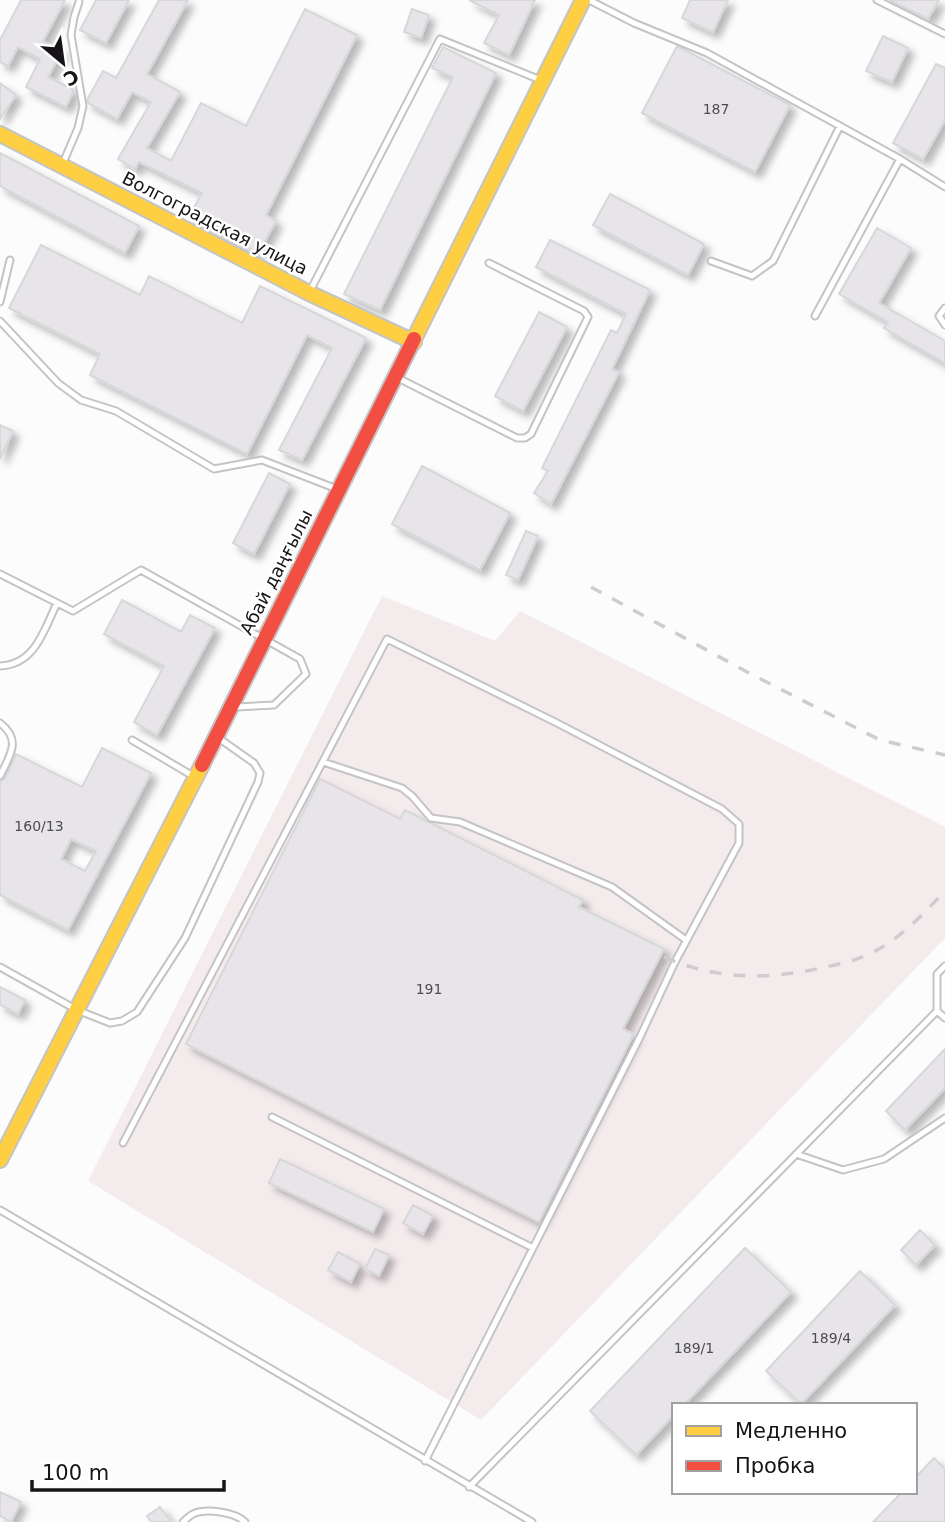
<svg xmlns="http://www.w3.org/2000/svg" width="945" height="1522" font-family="'DejaVu Sans',sans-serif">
<defs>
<filter id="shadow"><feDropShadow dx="6" dy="6" stdDeviation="3.5" flood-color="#0004"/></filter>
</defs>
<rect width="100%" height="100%" fill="#fcfcfd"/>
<path fill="#f4ebed" d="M382,596l113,45 25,-30 425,216v111l-464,482 -393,-239z"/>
<path fill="#e7e5ea" stroke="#d7d7d8" stroke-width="2" fill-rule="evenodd" filter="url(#shadow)" d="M21,0h44l-22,41 19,10 -14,26 26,13 -8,17 -40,-20 14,-28 -22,-12 -10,19 -8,-4v-22z
M96,0h33l-23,43 -26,-13z
M159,0h29l-41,74 33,18 -33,56 24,13 30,-58 45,23 59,-117 52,26 -91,180 10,6 -18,33 -69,-38 13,-23 -63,-31 -4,7 -17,-10 33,-57 -19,-10 -15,27 -29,-16 -1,-3 16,-29 13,7z
M469,0h66l-26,55 -25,-12 15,-28z
M690,0h38l-15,32 -31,-14z
M889,0h50l-11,19z
M412,9l17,6 -8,23 -17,-6z
M883,36l25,12 -16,34 -26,-11z
M677,46l113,59 -35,67 -113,-59z
M443,47l53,26 -116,237 -36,-16 109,-217 -21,-9z
M936,64l9,4v52l-22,39 -30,-16z
M0,83l16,12 -16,24z
M0,153l139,73 -14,27 -125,-67z
M610,194l94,50 -16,31 -95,-50z
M877,228l34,20 -32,55 66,38v22l-61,-35 4,-6 -49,-28z
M550,240l100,50 -38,79 7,3 -68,132 -17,-11 14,-22 -6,-3 69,-138 6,3 9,-19 -90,-47z
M41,245l99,50 9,-19 93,47 18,-37 106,52 -64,122 -23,-10 53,-102 -25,-13 -60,119 -157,-79 10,-21 -91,-46z
M539,312l28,15 -44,84 -28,-15z
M0,425l13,6 -13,28z
M422,466l88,47 -30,57 -88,-46z
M269,473l21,11 -36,70 -21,-11z
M526,531l12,5 -20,44 -12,-5z
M122,600l59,32 9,-17 25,13 -58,107 -23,-13 30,-56 -60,-32z
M102,748l49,25 -83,157 -68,-35v-114l5,-3 11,-24 66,33zM71,839l25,12 -11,20 -24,-12z
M320,779l80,40 5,-9 178,90 -4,7 85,42 -41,80 11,5 -95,188 -353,-178z
M0,987l25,13 -7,14 -18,-9z
M945,1049v39l-40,42 -19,-19z
M280,1159l104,50 -11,23 -104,-49z
M413,1205l20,11 -10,18 -20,-11z
M920,1230l15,15 -19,20 -15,-15z
M745,1248l46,44 -107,113h-10v10l-38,40 -46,-44z
M375,1249l14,6 -10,21 -14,-7z
M338,1252l22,12 -9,18 -23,-12z
M860,1271l35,34 -94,99 -35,-33z
M934,1458l11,11v53h-72l29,-30h13v-14z
M0,1492l21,10 -10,20 -11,-6z
M160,1507l11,15h-20l-4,-6z"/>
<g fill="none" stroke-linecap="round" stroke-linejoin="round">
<defs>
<path id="lane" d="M589,0l45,23 73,30 193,106 45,28
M877,0l68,34
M63,163l15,-35 5,-22 -12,-71 3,-18 5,-15
M711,261l41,15 21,-15 67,-135
M310,291l130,-252 98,40
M0,302l10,-42
M945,308l-6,8 6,9
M815,316l85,-157
M0,321l58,62 23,17 35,11 98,58 48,-9 75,29
M396,377l121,61h8l6,-4 57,-117 -4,-6 -95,-48
M0,574l73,37 68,-41 159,89 6,15 -32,31 -37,2
M0,666c35,-1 44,-36 57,-63
M0,723c22,17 10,32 0,53
M132,740l61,36
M323,762l79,26 10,8 19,22 29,4 152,65 74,53
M0,967l77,43 33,13 12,-2 15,-9 48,-74 73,-156 2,-9 -6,-10 -34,-24
M937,1011l8,7
M272,1117l261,131
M123,1143l264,-504 170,84 165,86 17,15v19l-64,119 -35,75 -215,424
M796,1154l47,16 41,-11 61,-41
M0,1210l532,312
M469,1487l468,-476v-37l8,-8
M183,1522c3,-3 6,-6 10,-8 13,-6 42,-2 52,8"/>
<path id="slow" d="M0,134l309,159 105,49
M414,339l169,-339
M0,1160l202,-395"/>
<path id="jam" d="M202,765l212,-426"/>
</defs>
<use href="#lane" stroke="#c4c4c5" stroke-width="9"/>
<use href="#slow" stroke="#c4c4c5" stroke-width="18"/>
<use href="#jam" stroke="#c4c4c5" stroke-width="18"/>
<use href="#lane" stroke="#fff" stroke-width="5"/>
<use href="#slow" stroke="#ffcf43" stroke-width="14"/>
<use href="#jam" stroke="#f24e42" stroke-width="14"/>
<path stroke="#cecdce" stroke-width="3.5" stroke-dasharray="12 12" stroke-linecap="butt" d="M591,587l158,86 131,67 65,15
M664,957c53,23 102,23 157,11 19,-4 39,-8 56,-18 26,-14 48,-38 68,-59"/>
</g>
<g text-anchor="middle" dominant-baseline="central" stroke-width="5" stroke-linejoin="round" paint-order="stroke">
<g font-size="14" fill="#4e4c4f">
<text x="716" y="109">187</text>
<text x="39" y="826">160/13</text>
<text x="429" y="989">191</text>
<text x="831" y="1338">189/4</text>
<text x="694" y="1348">189/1</text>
</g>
<g font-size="18" fill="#161417" stroke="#fff">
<text transform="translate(215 223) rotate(27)">Волгоградская улица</text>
<text transform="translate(276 572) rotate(-63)">Абай даңғылы</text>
</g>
</g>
<rect x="672" y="1403" width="245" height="91" fill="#ffffff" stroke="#a2a1a2" stroke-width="2"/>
<rect x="686" y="1426" width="35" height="10" fill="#ffcf43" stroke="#a2a1a2" stroke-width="2"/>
<text x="735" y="1438" font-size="21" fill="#161417">Медленно</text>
<rect x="686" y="1461" width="35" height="10" fill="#f24e42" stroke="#a2a1a2" stroke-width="2"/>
<text x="735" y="1473" font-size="21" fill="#161417">Пробка</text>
<g transform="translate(63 63) rotate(151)" stroke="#ffffff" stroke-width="5" paint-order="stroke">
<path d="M0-5L12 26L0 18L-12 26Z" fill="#161417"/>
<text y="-10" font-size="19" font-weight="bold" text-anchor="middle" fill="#161417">С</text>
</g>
<path d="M32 1480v10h192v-10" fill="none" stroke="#161417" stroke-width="3.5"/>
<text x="42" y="1480" font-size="21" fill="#161417" stroke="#ffffff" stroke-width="5" paint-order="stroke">100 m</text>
</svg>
